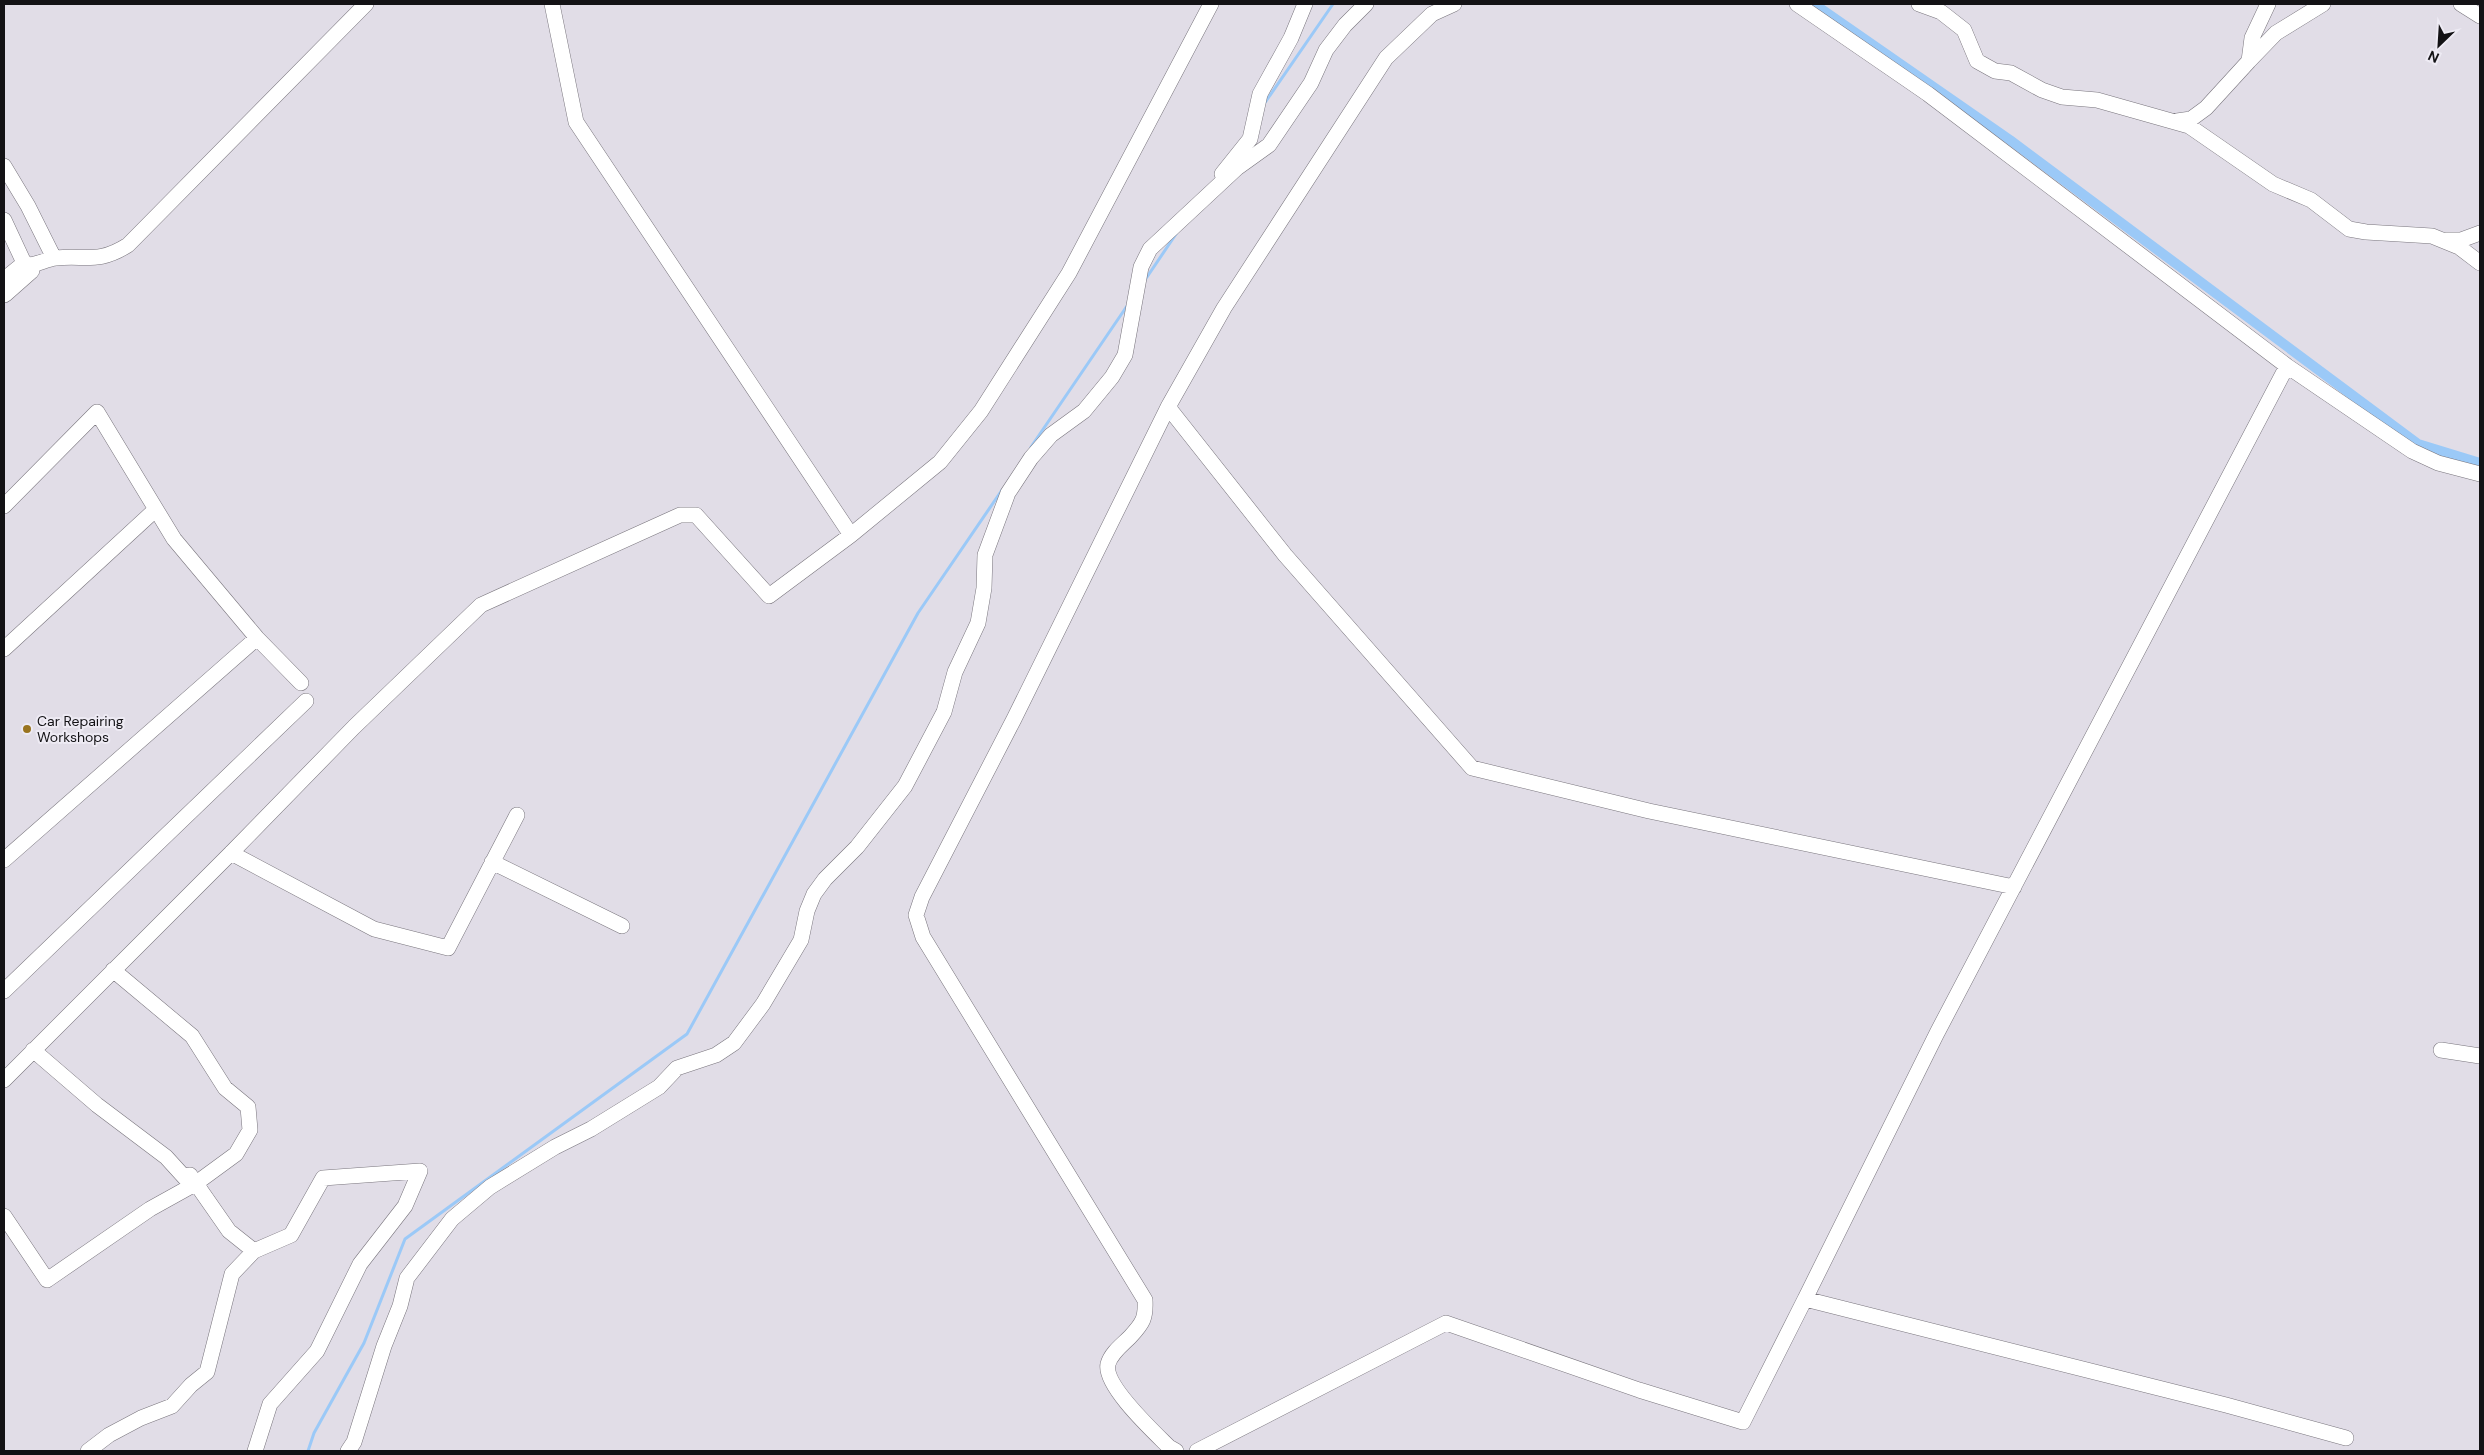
<svg xmlns="http://www.w3.org/2000/svg" width="2484" height="1455" font-family="'DM Sans',sans-serif">
<rect width="100%" height="100%" fill="#e1dde7"/>
<g fill="none" stroke-linecap="round" stroke-linejoin="round">
<path stroke="#9bc9f7" stroke-width="3" d="M1264,104l69,-100
M1145,280l31,-46
M1031,447l96,-141
M308,1451l6,-18 50,-90 41,-104 282,-205 231,-421 84,-123"/>
<path stroke="#9bc9f7" stroke-width="10" d="M1814,4l196,136 408,304 62,19"/>
<defs>
<path id="minor" d="M552,4l24,118 275,413
M1797,4l131,90 359,272 125,85 26,12 42,11
M1919,4l22,8 23,18 13,31 18,10 16,2 31,17 20,7 35,3 92,26 84,58 38,16 38,29 17,3 66,4 27,11 21,16
M2461,4l19,12
M2249,61l27,-28 47,-29
M2177,121l14,-2 15,-11 43,-47 3,-23 16,-34
M4,166l24,40 26,52
M1222,174l28,-35 10,-45 31,-56 14,-34
M4,220l21,45c12,1 20,-6 31,-7 30,-3 42,6 72,-13l238,-241
M2446,240h15l19,-7
M1168,407l56,-99 162,-250 46,-44 22,-10
M4,506l93,-94 77,127 83,99 44,45
M4,649l151,-139
M231,853l143,76 74,19 69,-133
M4,860l253,-222
M492,862l130,64
M4,991l302,-290
M33,1050l64,55 69,52 20,22 4,-4 39,56 25,20
M2441,1050l39,6
M4,1080l227,-227 123,-126 127,-122 199,-90h16l73,81 82,-61 89,-73 41,-51 88,-138 142,-269
M4,1216l43,64 103,-71 45,-25 41,-30 14,-24 -2,-23 -23,-19 -33,-52 -79,-66
M1805,1299l132,-266 350,-667
M88,1451l21,-16 32,-17 31,-12 19,-21 16,-13 25,-98 22,-23 37,-16 32,-57 97,-7 -15,35 -45,58 -43,87 -47,53 -15,47
M348,1451l6,-9 30,-96 16,-40 7,-28 45,-59 38,-32 65,-40 36,-18 68,-42 18,-19 39,-13 18,-12 29,-39 38,-64 6,-29 7,-17 11,-15 32,-32 48,-61 39,-74 11,-40 23,-49 6,-35 1,-33 23,-62 23,-35 20,-23 33,-24 28,-34 13,-22 16,-88 9,-18 87,-81 32,-23 42,-62 15,-33 19,-25 21,-21
M1176,1451l-7,-4c-15,-15 -66,-62 -61,-83 3,-11 14,-19 22,-27 13,-14 16,-19 15,-37l-222,-363 -7,-22 6,-18 92,-178 154,-312 117,148 187,213 177,43 365,76
M1197,1451l249,-128 193,67 104,32 62,-123 421,106 120,33"/>
<path id="major" d="M4,282l21,-17 5,5 -26,23"/>
</defs>
<use href="#minor" stroke="#79757d" stroke-width="16"/>
<use href="#major" stroke="#79757d" stroke-width="20"/>
<use href="#minor" stroke="#fff" stroke-width="15"/>
<use href="#major" stroke="#fff" stroke-width="19"/>
</g>
<circle fill="#99741f" stroke="#eeebf4" stroke-width="2" cx="27" cy="729" r="5"/>
<g text-anchor="middle" dominant-baseline="central" stroke-width="4" stroke-linejoin="round" paint-order="stroke">
<g font-size="14" fill="#131215" stroke="#eeebf4" text-anchor="start">
<text x="37" y="721">Car Repairing<tspan x="37" dy="16">Workshops</tspan></text>
</g>
</g>
<rect width="2484" height="1455" fill="none" stroke="#131215" stroke-width="10"/>
<g transform="translate(2439 45) rotate(205)" stroke="#eeebf4" stroke-width="4" paint-order="stroke">
<path d="M0-4L9 19L0 12L-9 19Z" fill="#131215"/>
<text y="-8" font-size="14" font-weight="bold" text-anchor="middle" fill="#131215">N</text>
</g>
</svg>
